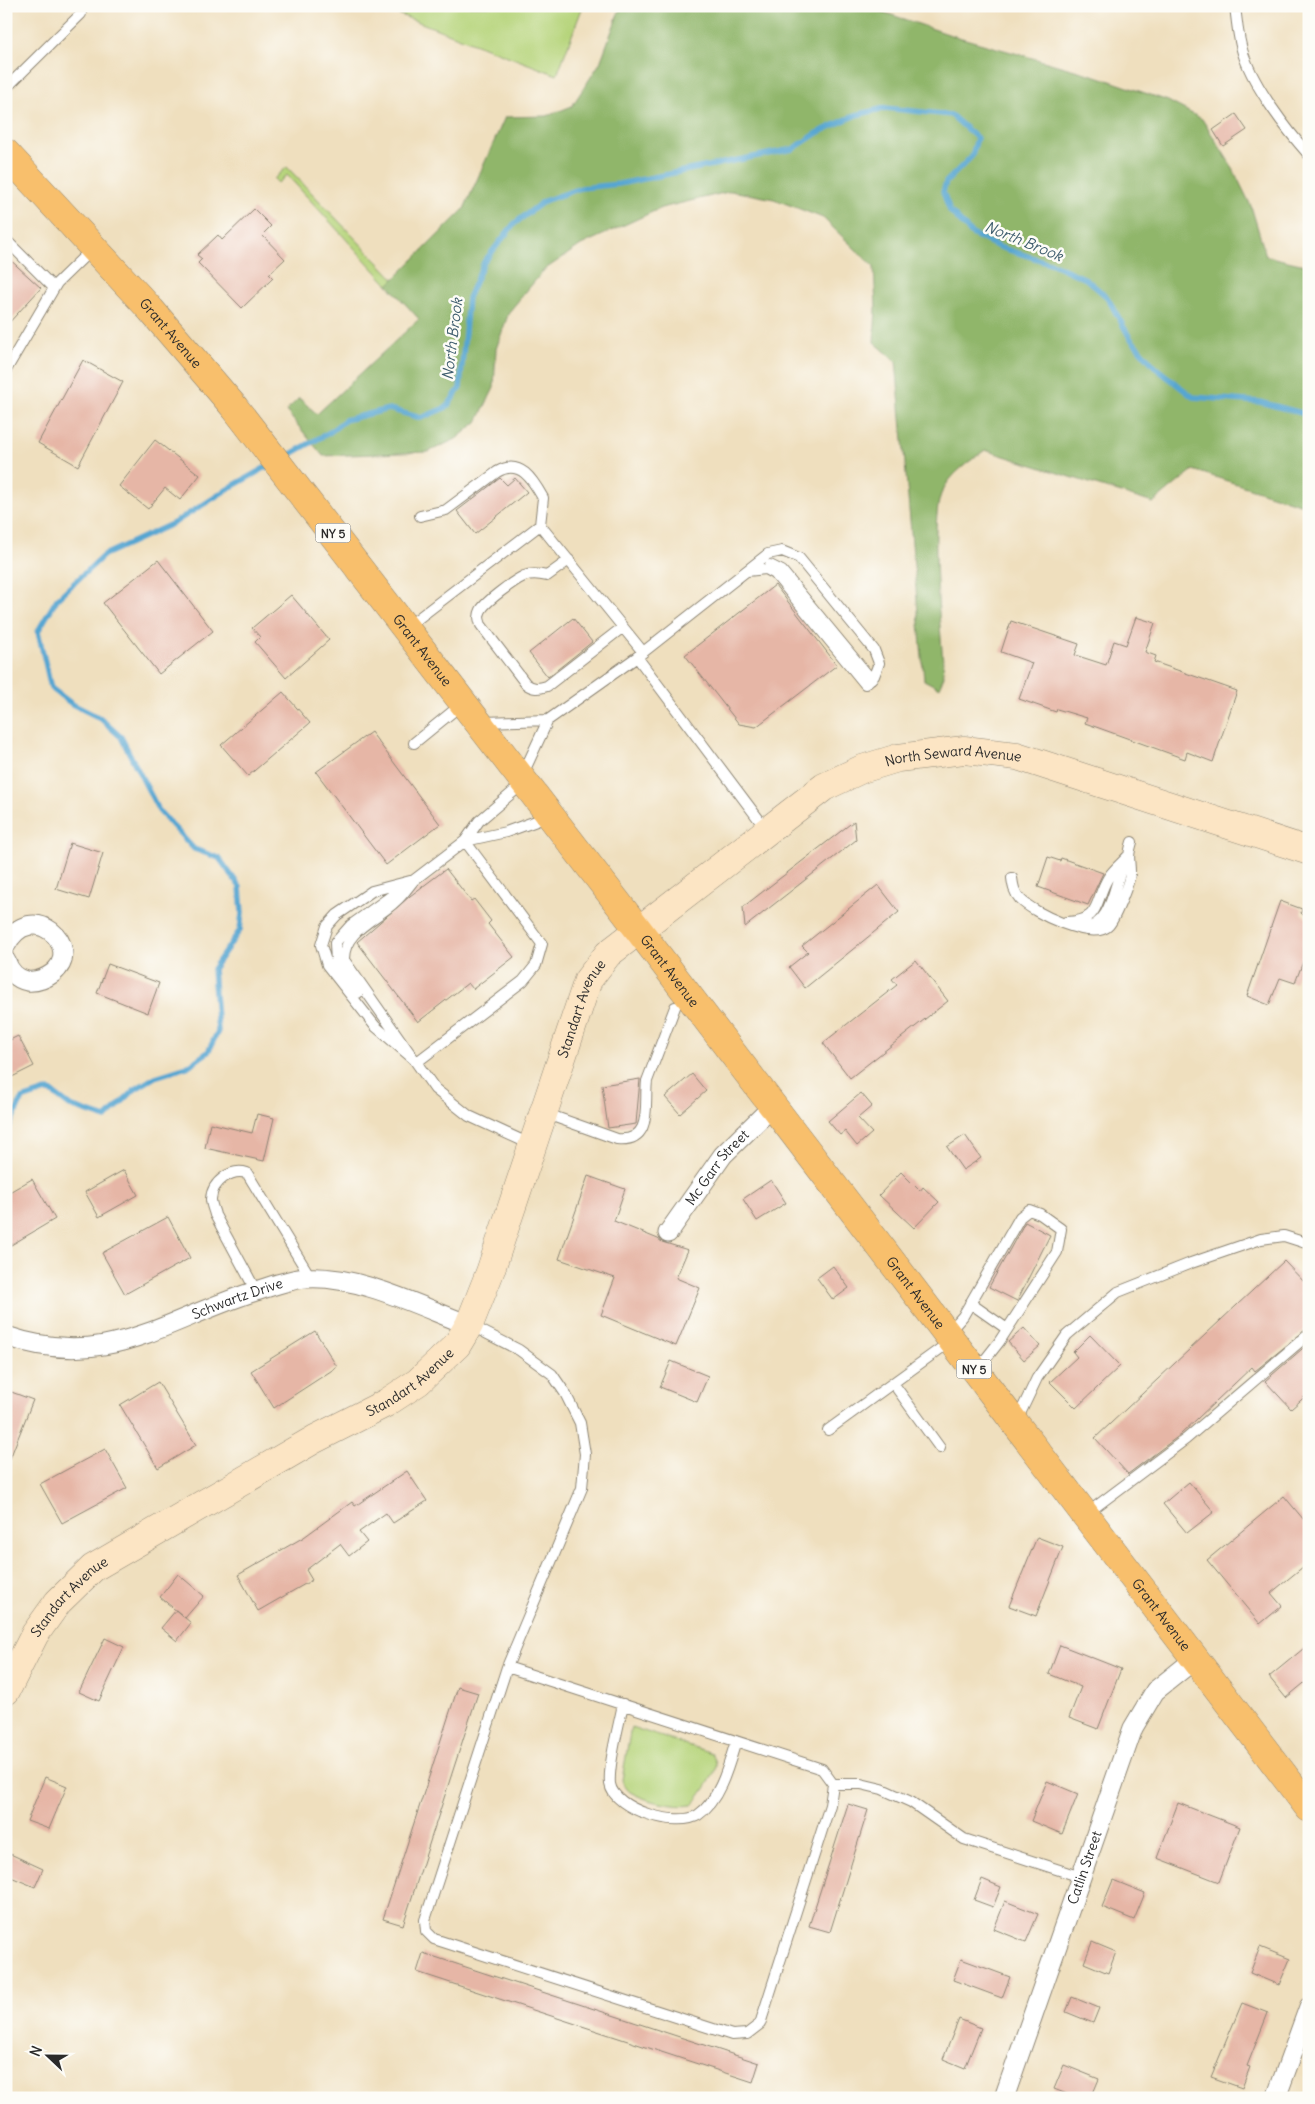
<svg xmlns="http://www.w3.org/2000/svg" width="1315" height="2104" font-family="Delius,sans-serif">
<rect width="100%" height="100%" fill="#fdfcf7"/>
<filter id="ink" filterUnits="userSpaceOnUse"><feTurbulence type="fractalNoise" baseFrequency=".02" numOctaves="2"/><feDisplacementMap in="SourceGraphic" scale="10" xChannelSelector="R" yChannelSelector="G"/><feConvolveMatrix kernelMatrix="1 2 1 2 8 2 1 2 1" color-interpolation-filters="sRGB"/></filter>
<filter id="wash" filterUnits="userSpaceOnUse"><feTurbulence type="fractalNoise" baseFrequency=".0096" numOctaves="4" result="noise"/><feDisplacementMap in="SourceGraphic" scale="20" xChannelSelector="R" yChannelSelector="G"/><feGaussianBlur stdDeviation="1.12" result="paint"/><feColorMatrix in="noise" values="0 0 0 0 0 0 0 0 0 0 0 0 0 0 0 0 0 1.4 0 .05"/><feComposite in="paint" operator="in"/></filter>
<g filter="url(#wash)">
<rect width="100%" height="100%" fill="#efdfbe"/>
<path fill="#b6d47a" stroke="#708052" d="M377,6h206l-26,69z
M287,167l107,112 -6,6 -101,-110 -9,8 -4,-4z
M631,1727l81,26c1,3 4,8 4,11 1,9 -18,36 -24,41 -16,3 -46,-4 -60,-12 -6,-3 -7,-8 -10,-13z"/>
<path fill="#90b66a" stroke="#5e704a" d="M621,6h244l86,29 145,41 72,25 34,18 29,46 20,41 15,50 43,10v241l-116,-37 -40,33 -168,-53c-16,12 -34,23 -43,42 -14,28 0,148 2,184l-5,12 -15,-8 -28,-319 -22,-19 2,-34 -2,-41 -51,-49 -49,-19 -42,-8 -71,17 -80,37 -37,25 -35,42 -13,37 -2,39 -17,34 -21,17 -28,13 -105,4 -37,-45 13,-13 18,16 102,-95 -31,-34 76,-76 41,-92 42,-1 25,-10 28,-43z"/>
<g fill="none" stroke-linecap="round" stroke-linejoin="round">
<path stroke="#57a6d1" stroke-width="5.5" d="M282,459l48,-27 15,-12 44,-11 32,9 26,-11 13,-19 8,-90 16,-36 30,-38 30,-23 37,-13 38,-4 174,-35 26,-17 37,-17 29,-7 66,7 26,23 -5,18 -26,26 -3,10 7,19 22,23 27,13 54,17 33,15 21,18 23,41 26,30 37,29 67,5 49,13
M6,1133l16,-34 27,-9 21,16 36,12 28,-28 21,-13 32,-10 21,-15 10,-21 -5,-62 27,-39 2,-17 -2,-26 -21,-29 -25,-9 -35,-38 -38,-74 -21,-19 -28,-14 -21,-16 -13,-57 19,-32 47,-44 70,-32 57,-36 39,-22"/>
</g>
<g id="blocks">
<path fill="#e6b6a6" d="M1236,114l11,16 -24,16 -10,-16z
M254,209l17,17 -9,9 23,24 -16,15 4,4 -31,30 -44,-45 4,-4 -5,-4 21,-20 4,5z
M6,256l35,32 -35,38z
M83,360l40,22 -45,84 -40,-23z
M155,440l45,35 -20,25 -15,-12 -17,21 -29,-23z
M500,478l7,7 8,-7 12,14 -52,42 -18,-23z
M158,560l55,71 -54,43 -56,-71z
M775,585l62,80 -81,62 -17,-3 -54,-69z
M291,595l38,45 -43,38 -31,-36 5,-5 -8,-9z
M1136,617l19,6 -10,29 11,4 -2,6 83,29 -24,71 -26,-10 -2,7 -100,-36 2,-5 -30,-9 -1,3 -37,-13 13,-36 -31,-11 10,-31 68,23 -4,11 31,10 8,-24 12,4z
M573,618l19,24 -44,35 -19,-24z
M283,692l27,31 -62,53 -27,-31z
M371,732l69,92 -54,41 -70,-93z
M854,821l2,19 -111,87 -2,-20z
M70,843l33,10 -14,46 -33,-10z
M1048,857l12,4 1,-3 42,15 -15,32 -50,-18z
M446,869l25,32 3,-2 17,22 -3,3 26,33 -41,32 -5,-6 -50,39 -61,-80 53,-46z
M878,885l21,27 -94,76 -16,-21 19,-15 -6,-6z
M1280,901l22,8 -1,4 8,7v26l-14,37 -15,-5 -11,27 -22,-9z
M916,960l32,41 -98,77 -27,-35 74,-58 -5,-6z
M108,964l51,19 -11,30 -51,-20z
M18,1036l16,30 -28,14v-38z
M692,1074l14,17 -26,23 -15,-17z
M640,1079l-4,45 -28,4 -6,-43z
M861,1093l11,13 -14,12 14,15 -15,13 -12,-15 -5,4 -12,-14z
M257,1114l17,4 -10,43 -59,-13 5,-25 42,10z
M965,1135l16,23 -18,12 -16,-23z
M124,1170l14,25 -39,22 -14,-25z
M901,1172l19,19 3,-4 16,15 -25,26 -35,-33z
M588,1176l37,13 -11,32 44,18 4,3 26,8 -12,28 24,10 -24,58 -75,-31 14,-37 -56,-19z
M32,1179l23,40 -49,29v-54z
M771,1180l15,23 -29,18 -14,-22z
M168,1217l22,41 -65,36 -23,-41z
M1025,1222l25,13 -33,66 -28,-14z
M1284,1261l25,26v40l-54,44 -3,-4 -72,68 -52,39 -33,-36z
M833,1266l16,22 -16,12 -16,-22z
M1024,1328l16,18 -16,14 -16,-18z
M315,1331l22,36 -63,41 -23,-37z
M1090,1335l30,31 -44,42 -26,-26 27,-25 -4,-5z
M1309,1343v50l-18,16 -26,-28z
M671,1361l37,15 -11,26 -37,-15z
M158,1382l38,63 -38,23 -38,-63z
M6,1390l27,10 -26,66 -1,-1z
M105,1449l22,39 -65,35 -22,-39z
M407,1471l20,30 -34,22 -7,-10 -27,19 8,10 -18,14 -9,-12 -34,26 6,10 -54,31 -20,-36 66,-38 48,-35 3,4z
M1189,1482l25,30 -27,21 -24,-29z
M1284,1496l25,30v36l-38,31 11,13 -22,18 -53,-64z
M1037,1537l26,10 -27,69 -27,-10z
M178,1574l26,22 -19,22 -25,-21z
M176,1610l15,13 -14,18 -16,-13z
M105,1638l19,9 -25,54 -20,-9z
M1309,1644v35l-23,19 -17,-21z
M1060,1645l61,24 -23,60 -29,-11 12,-31 -32,-13z
M458,1687l20,6 -75,232 -20,-6z
M45,1777l22,9 -18,43 -22,-8z
M1047,1781l31,13 -16,40 -31,-13z
M1178,1803l62,24 -21,55 -62,-24z
M848,1804l20,6 -38,122 -21,-6z
M6,1852l37,17 -8,18 -29,-12z
M982,1879l19,8 -8,20 -19,-7z
M1113,1880l32,13 -11,27 -32,-13z
M1005,1901l33,13 -12,28 -32,-13z
M1092,1942l24,10 -8,21 -24,-10z
M1260,1947l30,12 -11,26 -29,-12z
M423,1953l336,110 -6,19 -336,-110z
M961,1959l49,18 -8,21 -49,-18z
M1072,1997l27,11 -6,15 -27,-11z
M1242,2003l26,10 -21,53 3,1 -8,21 -31,-11z
M959,2019l22,9 -16,40 -22,-9z
M1064,2065l35,14 -8,19h-14l-23,-9z"/>
</g>
</g>
<g filter="url(#ink)">
<use href="#blocks" fill-opacity="0" stroke="#8d8574" stroke-width="1"/>
<g fill="none" stroke-linecap="round" stroke-linejoin="round">
<defs>
<path id="lane" d="M1235,6c2,16 3,34 9,50 11,32 42,73 65,99
M6,88l75,-74
M6,240l48,48
M6,370l51,-87 36,-35
M420,516l26,-6 51,-38c23,-14 36,8 46,26l-3,27
M569,560l-22,16c-8,-2 -15,-3 -23,0 -9,4 -38,25 -43,34 -3,6 -2,9 0,15l45,59c7,5 12,5 21,2l76,-59
M770,565l12,6 89,108
M407,627l133,-102 103,127
M637,657l131,-103 14,-3 17,7 75,92 5,13 -5,13 -9,8 -90,-110 -9,-5 -19,2
M483,722l65,-2 89,-63 129,172
M414,743l48,-39
M522,776l26,-56
M1012,878c1,8 2,14 8,21 13,14 72,42 88,27 6,-5 22,-45 22,-53 0,-15 -3,-14 2,-31
M414,880c-6,7 -11,15 -18,21 -18,18 -53,29 -52,59l91,129 34,27 63,29
M1066,922c36,-1 28,-21 42,-44 5,-8 13,-14 19,-21
M1083,928c28,0 31,-43 40,-63
M358,993l-22,-30 -1,-20 16,-18 54,-39
M417,1062l-42,-36 -48,-61 -6,-20 6,-19 10,-11 35,-24 42,-11 51,-39 14,-20 46,-39
M417,1062l106,-81 13,-16 6,-21 -77,-103 41,-9 44,-16
M544,1113l73,26c37,4 27,-36 30,-58l28,-74
M256,1291l-41,-76c-1,-5 -4,-10 -4,-16 1,-17 20,-31 36,-26l64,105
M970,1303l37,26
M470,1325l49,25 33,24 13,19 15,30 5,31 -3,34 -75,179 -82,253 1,11 8,8 298,96 15,-1 13,-10 70,-219 3,-21 -11,-15 -315,-102
M948,1333l15,-17 57,-99 9,-7 11,4 21,15 -4,23 -58,90 -22,28
M893,1383l47,65
M1017,1420l20,-42 30,-43 51,-43 73,-29 70,-24 23,-3 25,8
M828,1430l123,-89
M1086,1514l100,-75 123,-105
M623,1704c-4,21 -15,60 -13,80 4,26 68,44 88,31 22,-15 31,-51 38,-74
M833,1784h28l21,5 29,13 53,37 117,38"/>
<g id="street">
<path d="M6,945c25,-48 79,2 47,28 -8,6 -16,9 -26,8 -10,-2 -18,-10 -21,-20"/>
<path id="s1" d="M668,1233l55,-78 50,-49"/>
<path id="s2" d="M6,1336c101,35 158,-16 250,-45 16,-5 33,-12 51,-13 52,-3 114,29 162,47"/>
<path id="s3" d="M1004,2098l129,-370 22,-37 40,-32"/>
<path d="M1276,2098l33,-91"/>
</g>
<g id="secondary">
<path id="s4" d="M6,1691l29,-57 23,-32 35,-34 222,-129 71,-36 32,-21 39,-37 12,-20 21,-53 98,-292 20,-26 216,-167 38,-18 36,-11 66,-8 53,6 292,95"/>
</g>
<g id="highway">
<path id="s5" d="M6,153l145,157 84,98 386,499 688,901"/>
</g>
</defs>
<use href="#lane" stroke="#8d8574" stroke-width="12"/>
<use href="#street" stroke="#8d8574" stroke-width="21"/>
<use href="#secondary" stroke="#8d8574" stroke-width="29"/>
<use href="#highway" stroke="#8d8574" stroke-width="29"/>
<use href="#lane" stroke="#fff" stroke-width="10"/>
<use href="#street" stroke="#fff" stroke-width="19"/>
<use href="#secondary" stroke="#fce5c4" stroke-width="28"/>
<use href="#highway" stroke="#f8bf6c" stroke-width="28"/>
</g>
</g>
<g text-anchor="middle" dominant-baseline="central" stroke-width="5" stroke-linejoin="round" paint-order="stroke">
<g fill="#fdfcf7" stroke="#6a6a68" stroke-width="1">
<rect x="315.5" y="523.5" width="35" height="19" rx="4"/>
<rect x="956.5" y="1359.5" width="35" height="19" rx="4"/>
</g>
<g font-size="12" font-weight="bold" fill="#2b2b2b">
<text x="333" y="533">NY 5</text>
<text x="974" y="1369">NY 5</text>
</g>
<g font-size="14" fill="#2b2b2b" stroke="#fdfcf7">
<text stroke="none"><textPath href="#s5" startOffset="244">Grant Avenue</textPath></text>
<text stroke="none"><textPath href="#s5" startOffset="649">Grant Avenue</textPath></text>
<text stroke="none"><textPath href="#s4" startOffset="1410">North Seward Avenue</textPath></text>
<text stroke="none"><textPath href="#s5" startOffset="1054">Grant Avenue</textPath></text>
<text stroke="none"><textPath href="#s4" startOffset="940">Standart Avenue</textPath></text>
<text stroke="none"><textPath href="#s1" startOffset="82">Mc Garr Street</textPath></text>
<text stroke="none"><textPath href="#s5" startOffset="1459">Grant Avenue</textPath></text>
<text stroke="none"><textPath href="#s2" startOffset="241">Schwartz Drive</textPath></text>
<text stroke="none"><textPath href="#s4" startOffset="520">Standart Avenue</textPath></text>
<text stroke="none"><textPath href="#s4" startOffset="115">Standart Avenue</textPath></text>
<text stroke="none"><textPath href="#s5" startOffset="1864">Grant Avenue</textPath></text>
<text stroke="none"><textPath href="#s3" startOffset="244">Catlin Street</textPath></text>
</g>
<g font-size="15" font-style="italic" fill="#3d5c6d" stroke="#fdfcf7">
<text transform="translate(1024 241) rotate(22)">North Brook</text>
<text transform="translate(452 339) rotate(-83)">North Brook</text>
</g>
</g>
<rect width="1315" height="2104" fill="none" stroke="#fdfcf7" stroke-width="25"/>
<g transform="translate(48 2056) rotate(292)" stroke="#fdfcf7" stroke-width="4" paint-order="stroke">
<path d="M0-4L9 19L0 12L-9 19Z" fill="#2b2b2b"/>
<text y="-8" font-size="14" font-weight="bold" text-anchor="middle" fill="#2b2b2b">N</text>
</g>
</svg>
